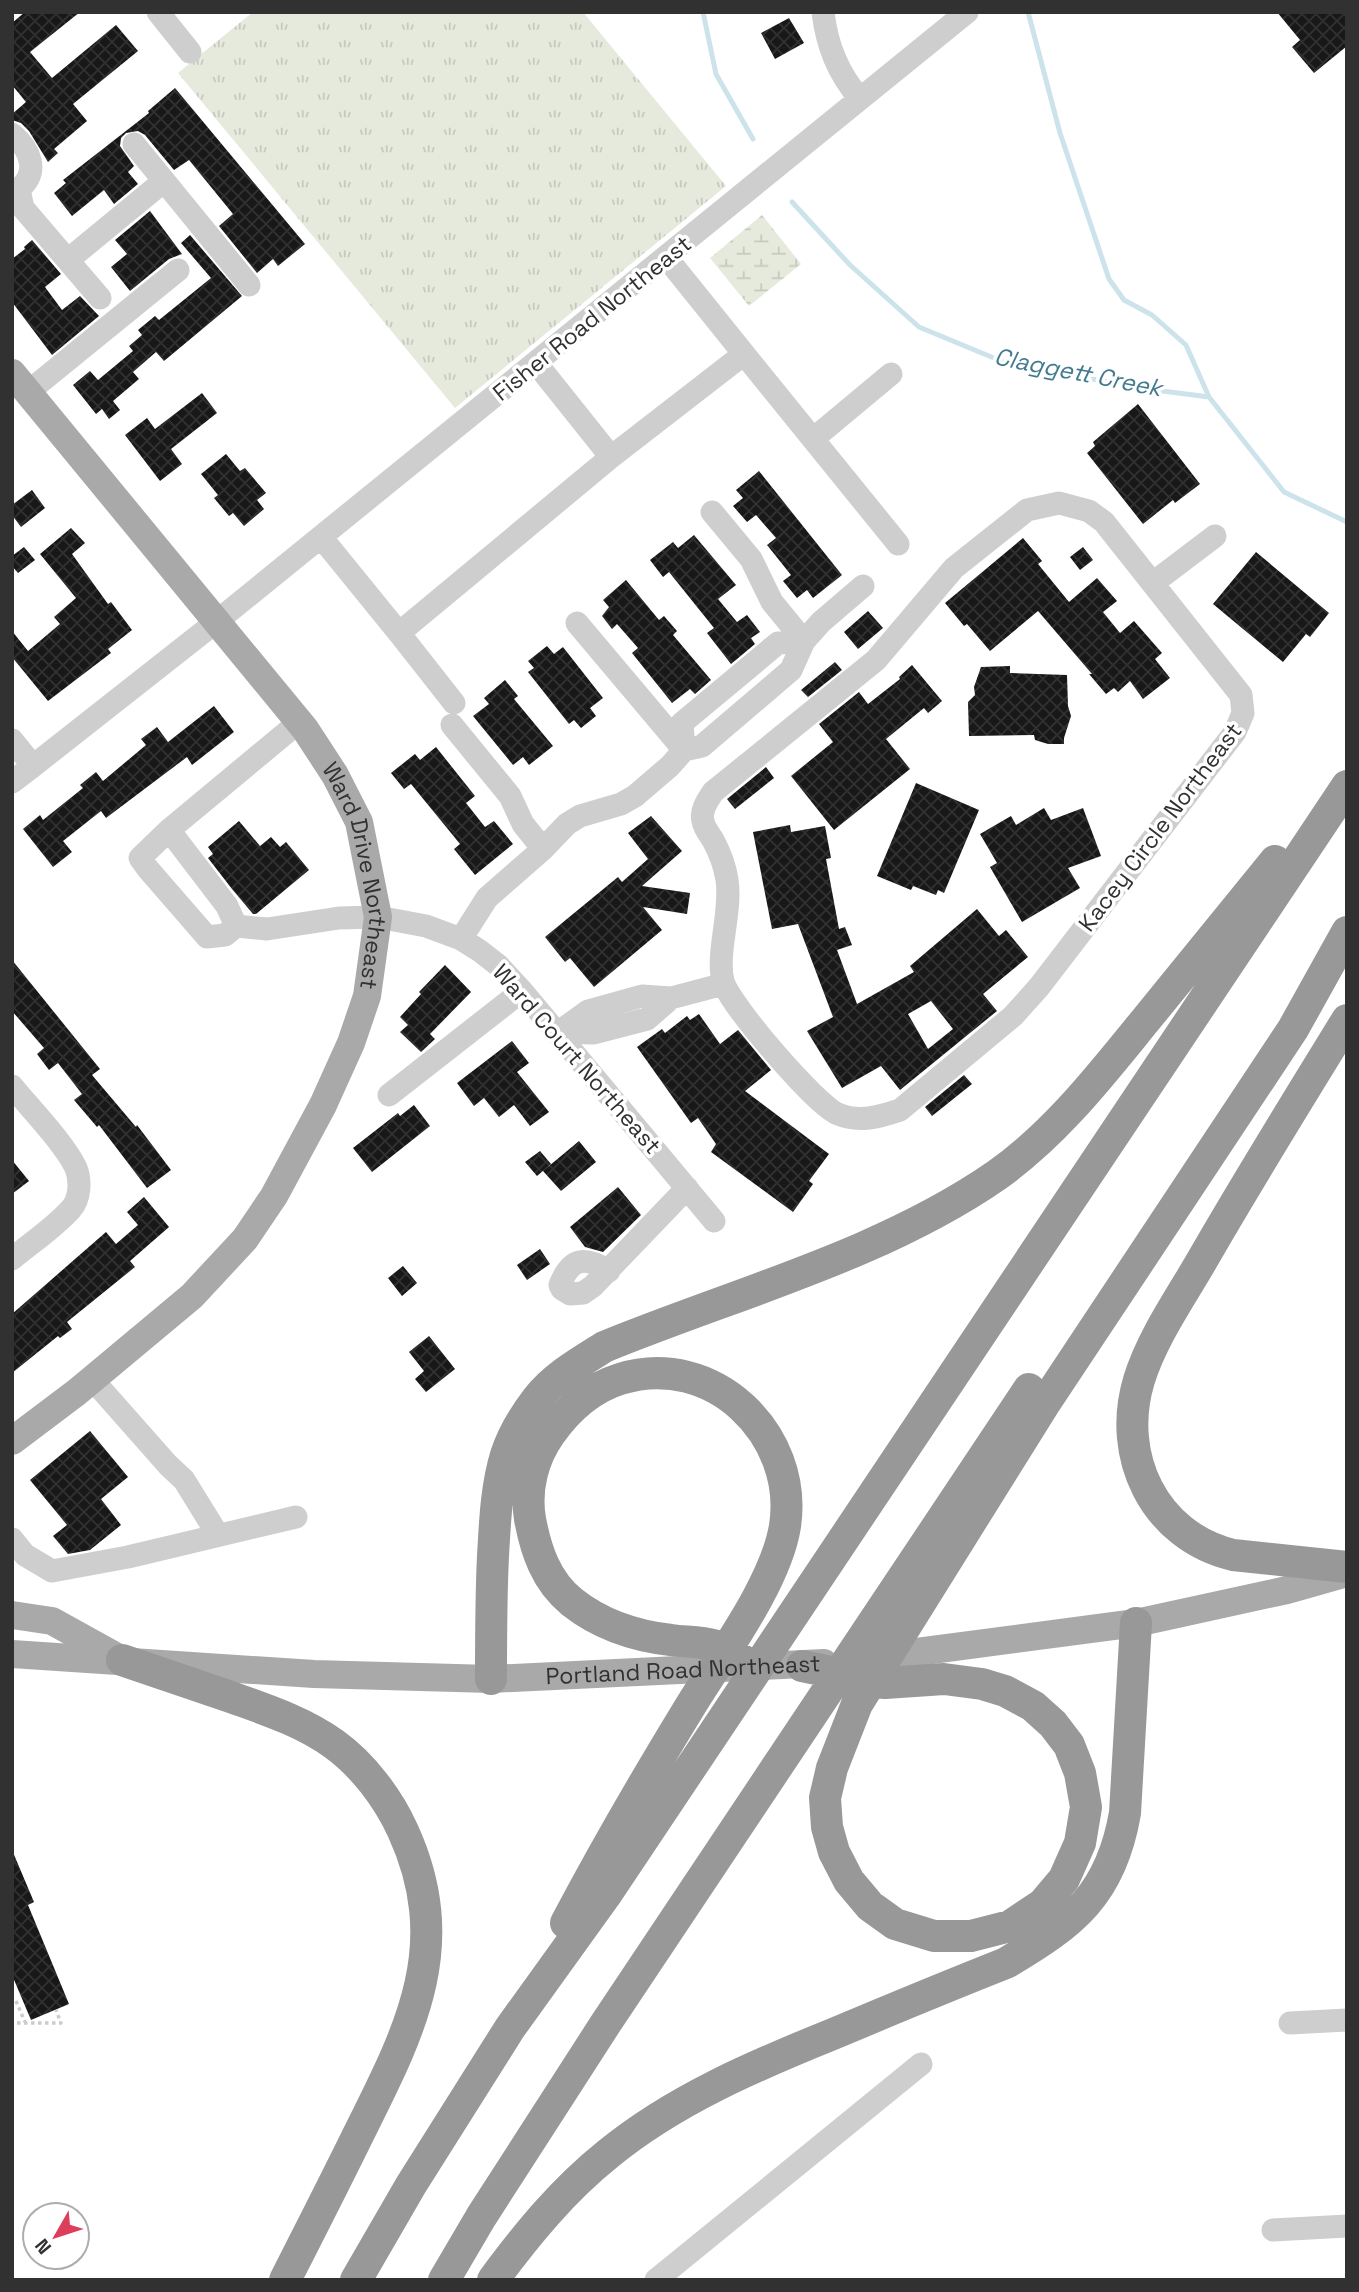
<svg xmlns="http://www.w3.org/2000/svg" width="1359" height="2292" font-family="'Space Grotesk',sans-serif">
<defs>
<pattern id="grass-tufts" width="24" height="20" patternUnits="userSpaceOnUse" patternTransform="scale(1.75)"><rect width="24" height="20" fill="#e5eadd"/><path d="M3 7l-1-3M5 7V3M7 7l1-3M15 17l-1-3M17 17v-4M19 17l1-3" fill="none" stroke="#c5c9be"/></pattern>
<pattern id="wetland-marsh" width="20" height="14" patternUnits="userSpaceOnUse" patternTransform="scale(1.75)"><rect width="20" height="14" fill="#e5eadd"/><path d="M1 5h8M5 5V1M11 12h8M15 12V8" fill="none" stroke="#c5c9be"/></pattern>
<pattern id="building-cross-hatch" width="8" height="8" patternUnits="userSpaceOnUse" patternTransform="scale(1.75)"><rect width="8" height="8" fill="#181818"/><path d="M0 0l8 8M0 8l8-8" fill="none" stroke="#313131"/></pattern>
</defs>
<rect width="100%" height="100%" fill="#fff"/>
<path fill="url(#grass-tufts)" d="M253,12h330l143,174 -271,222 -277,-335z"/>
<path fill="url(#wetland-marsh)" d="M762,215l39,49 -52,42 -39,-48z"/>
<g fill="none" stroke-linecap="round" stroke-linejoin="round">
<path stroke="#cde3eb" stroke-width="5" d="M703,12l13,62 37,65
M1028,12l32,121 49,146 15,21 28,15 34,30 23,52 75,95 63,30
M792,202l58,63 69,62 87,36 141,26 62,8"/>
</g>
<path fill="url(#building-cross-hatch)" fill-rule="evenodd" d="M25,12h55l-50,40 22,26 64,-53 22,26 -65,53 14,17 -33,28 4,4 -10,9 -19,-31 -8,-8 -9,-3v-6l14,-12 -14,-17v-62z
M1277,12h70v34l-33,27 -22,-26 8,-7z
M789,18l15,25 -29,16 -14,-26z
M175,88l130,156 -27,22 -5,-7 -16,14 -38,-47 14,-12 -44,-54 -15,10 -29,-35 -7,-4 -12,2 -5,5 -1,8 14,20 -6,6 10,12 -24,20 -10,-14 -32,26 -18,-23 12,-10 -3,-3 86,-67 -1,-2z
M150,211l32,43 -13,5 -39,32 -19,-24 16,-13 -12,-14z
M190,235l52,61 -78,65 -8,-9 -23,20 6,7 -26,22 7,9 -11,9 -7,-10 -6,5 -23,-29 17,-14 8,9 35,-29 -4,-5 13,-11 -4,-5 17,-14 4,4 52,-42 -30,-35z
M32,240l29,34 -16,13 17,23 18,-14 19,20 -47,39 -40,-53v-43l13,-10 -1,-2z
M202,393l15,20 -46,36 11,15 -22,17 -35,-46 22,-17 8,11z
M1138,404l62,80 -25,19 -2,-3 -30,24 -56,-71 8,-7 -2,-4z
M226,454l14,17 5,-3 21,25 -9,7 7,9 -20,17 -11,-13 -4,3 -15,-18 4,-3 -17,-21z
M759,471l83,104 -29,23 -6,-8 -10,8 -14,-17 8,-6 -24,-30 9,-7 -20,-23 -9,7 -14,-16 10,-8 -7,-8z
M32,490l13,18 -24,19 -9,-12v-10z
M71,528l14,15 -13,11 36,50 3,-2 21,28 -24,19 3,4 -63,48 -36,-44v-26l16,20 32,-27 -6,-7 22,-19 -36,-44z
M694,535l42,50 -18,14 19,23 10,-7 13,17 -9,6 4,6 -24,20 -24,-31 7,-5 -45,-56 -6,5 -13,-17 23,-18 5,6z
M1023,538l19,23 -4,3 31,38 28,-24 20,23 -14,11 17,21 14,-12 28,32 -7,6 15,19 -27,21 -13,-18 -12,11 -4,-4 -8,6 -17,-20h3l-54,-63 -48,40 -23,-27 -3,2 -19,-23z
M24,547l11,13 -17,13 -6,-7v-10z
M1083,547l10,13 -13,10 -10,-13z
M1256,552l73,61 -19,24 -4,-3 -23,28 -70,-58z
M626,580l33,40 5,-4 13,15 -4,4 38,45 -16,14 -5,-5 -18,14 -40,-50 6,-5 -21,-24 -5,5 -10,-13 7,-9 -6,-7z
M868,611l15,17 -25,21 -14,-17z
M547,646l7,8 9,-7 40,51 -13,10 6,8 -15,12 -7,-8 -5,4 -41,-52 6,-4 -6,-7z
M835,662l7,8 -34,27 -7,-7z
M912,665l30,36 -14,12 -4,-5 -38,31 24,30 -76,61 -43,-54 42,-34 -14,-18 40,-32 9,12 32,-25 -1,-2z
M1010,666v7l57,2 1,31 3,10 -7,22v6h-16l-13,-4 -1,-5 -65,1 -1,-34 7,-7 -1,-8 7,-20z
M505,680l13,16 -4,3 39,47 -24,19 -6,-8 -10,8 -40,-49 16,-12 -5,-6z
M214,706l20,26 -42,33 -5,-8 -81,61 -5,-7 -38,30 9,11 -19,15 -30,-38 17,-14 3,5 40,-32 -3,-3 16,-13 7,9 43,-36 -5,-6 16,-12 11,15z
M436,747l39,49 -9,7 19,24 9,-6 19,23 -38,31 -21,-26 6,-5 -49,-60 -7,5 -13,-16 24,-19 5,6z
M766,767l8,11 -39,31 -8,-10z
M916,783l63,27 -35,83 -6,-3 -2,5 -23,-9 -2,4 -34,-14z
M1044,808l7,12 32,-12 18,48 -33,12 12,20 -58,34 -32,-55 7,-4 -17,-29 31,-18 5,9z
M651,816l31,35 -40,35 48,7 -3,21 -44,-7 19,23 -68,57 -24,-29 -5,4 -20,-25 73,-60 4,5 26,-23 -20,-26z
M239,821l21,25 11,-9 9,10 6,-5 23,28 -53,44h-3l-21,-25 -24,-31 5,-4 -5,-7z
M790,825l1,7 34,-6 6,32 -5,1 13,70 6,-2 7,18 -15,5 20,54 57,-32 -4,-6 67,-57 22,27 7,-6 22,27 -45,37 14,17 -97,79 -19,-24 -39,22 -35,-57 26,-14 -35,-93 -26,5 -19,-97zM931,1001l22,28 -25,20 -20,-35z
M12,960l88,109 -8,6 44,52 1,-2 34,45 -24,18 -48,-63 -2,2 -23,-27 8,-6 -24,-31 -9,7 -12,-16 7,-6 -32,-37z
M445,965l26,27 -41,42 5,5 -14,13 -21,-20 8,-7 -8,-8 21,-23 -2,-2z
M699,1014l21,30 18,-14 33,40 -26,21 84,63 -20,27 4,3 -20,28 -82,-60 5,-8 -18,-26 -7,5 -54,-76 25,-18 3,4 22,-17 3,4z
M512,1041l17,22 -12,9 32,40 -19,14 -16,-21 -15,12 -15,-19 -10,8 -17,-23z
M964,1075l8,9 -40,32 -7,-9z
M414,1105l16,21 -58,46 -19,-24 45,-35 2,3z
M579,1141l17,21 -35,29 -18,-20z
M540,1151l11,13 -14,12 -12,-14z
M12,1160l17,21 -17,13z
M618,1187l23,28 -38,37 -18,-5 -15,-20z
M144,1197l25,30 -39,34 5,6 -68,55 5,7 -12,9 -2,-2 -46,37v-59l94,-82 10,12 22,-19 -11,-13z
M540,1249l10,15 -23,16 -10,-15z
M403,1266l14,17 -15,13 -14,-18z
M429,1336l26,33 -29,23 -11,-13 9,-8 -15,-19z
M90,1431l38,46 -27,22 20,26 -31,25 -22,4 -15,-18 14,-11 -37,-45z
M12,1850l22,52 -6,3 41,99 -38,16 -19,-45z"/>
<g fill="none" stroke-linecap="round" stroke-linejoin="round">
<path stroke="#cbcbcb" stroke-width="3.5" stroke-dasharray="3.5 3.5" stroke-linecap="butt" d="M12,1861l1,1
M16,2001l9,21
M17,2023h44l-5,-13"/>
<path stroke="#cecece" stroke-width="23" d="M158,12l32,40
M823,12c4,34 15,61 37,87
M12,134c18,15 28,38 7,55h-7
M134,144l115,141
M19,189l4,19 77,90
M666,257l78,97
M68,260l96,-79
M28,392l150,-122
M813,439l78,-65
M611,457l133,-103 154,190
M1059,503l30,8 15,11 137,173 2,18 -8,19 -196,255 -26,29 -113,94c-21,7 -41,13 -62,4 -22,-9 -109,-110 -115,-133 -7,-28 9,-70 4,-101 -2,-14 -7,-27 -14,-40 -3,-5 -9,-12 -10,-19 -3,-10 4,-20 10,-29l163,-132 78,-92 73,-58z
M712,512l39,47 21,43 32,39
M321,537l78,96 212,-176 -75,-94
M1153,583l62,-47
M577,623l107,127
M399,633l55,70
M452,725l58,71 13,28 20,25
M12,740l21,26 -21,16
M684,750l-2,-27 96,-80 26,-2
M33,766l183,-144 751,-610
M169,830l130,-108
M236,926l-9,-20 -58,-76 -29,28 8,11 59,68 18,-2 11,-9 31,3 72,-11 39,-1 48,9 35,13 19,12 18,14 24,26 192,230
M461,939l26,-41 56,-49 24,-25 13,-8 41,-12 14,-8 35,-30 14,-16 18,-4 89,-76 13,-29 17,-19 42,-36
M559,1032l29,-21 54,-15 29,2 53,-14
M559,1032l34,1 54,-14 24,-21
M12,1086c18,22 53,58 64,82 5,13 4,31 -5,41 -17,19 -40,34 -59,50
M389,1095l133,-104
M609,1271c-24,-15 -38,-14 -49,14l2,4 8,5 13,-1 10,-7 94,-98
M92,1379l76,86 16,15 34,55
M12,1539l13,16 27,16 76,-14 168,-40
M1290,2023l57,-3
M1273,2230l74,-4
M656,2280l265,-216"/>
<g stroke="#a9a9a9" stroke-width="28">
<path id="s1" d="M12,373l293,356 30,46 24,47 19,95 -11,79 -16,47 -28,62 -49,91 -29,43 -53,57 -115,96 -65,49"/>
<path d="M12,1615l40,6 65,36"/>
<path id="s2" d="M12,1654l302,20 177,5 333,-16"/>
<path d="M871,1658l265,-35 151,-33 60,-17"/>
</g>
<path stroke="#989898" stroke-width="32" d="M1347,1020c-49,80 -99,160 -146,242 -22,38 -49,76 -62,118 -23,76 15,156 94,175l114,12
M122,1660c36,12 71,24 106,36 36,13 74,25 106,48 29,21 54,54 69,87 52,114 8,198 -44,302 -24,49 -49,98 -74,147
M802,1666l83,17 59,-4 38,5 23,7 28,15 20,18 16,21 11,28 6,34 -6,36 -16,36 -21,25 -33,22 -39,10h-37l-39,-12 -25,-18 -21,-25 -15,-29 -7,-25 -2,-29 7,-30 25,-64 186,-298 250,-377 54,-97
M491,1679c0,-41 0,-82 2,-123 2,-34 3,-68 13,-101 6,-19 18,-39 31,-56 17,-22 43,-37 67,-52 129,-53 278,-92 393,-172 58,-41 103,-99 147,-153 44,-54 87,-107 131,-161
M566,1923c39,-74 81,-146 125,-218 30,-49 85,-122 94,-179 14,-92 -73,-176 -165,-147 -29,9 -53,31 -70,55 -17,24 -25,55 -20,85 6,32 16,62 42,83 29,23 63,34 99,38 13,2 30,1 42,5 14,5 29,15 42,23
M356,2280l55,-95 99,-157 95,-132 742,-1110
M444,2280l37,-63 123,-191 425,-637
M493,2280c34,-46 70,-90 115,-126 66,-54 146,-88 225,-120 57,-24 115,-48 173,-71 68,-40 105,-69 119,-150l11,-190"/>
</g>
<g text-anchor="middle" dominant-baseline="central" stroke-width="7" stroke-linejoin="round" paint-order="stroke">
<g font-size="23" fill="#313131" stroke="#fff">
<text transform="translate(592 318) rotate(-39)">Fisher Road Northeast</text>
<text transform="translate(1160 827) rotate(-53)">Kacey Circle Northeast</text>
<text stroke="none"><textPath href="#s1" startOffset="621">Ward Drive Northeast</textPath></text>
<text transform="translate(577 1059) rotate(49)">Ward Court Northeast</text>
<text stroke="none"><textPath href="#s2" startOffset="672">Portland Road Northeast</textPath></text>
</g>
<g font-size="24" font-style="italic" fill="#427a8f" stroke="#fff">
<text transform="translate(1078 372) rotate(11)">Claggett Creek</text>
</g>
</g>
<rect width="1359" height="2292" fill="none" stroke="#313131" stroke-width="28"/>
<g transform="translate(56 2236) rotate(231)"><circle r="33" fill="#ffffff" stroke="#adadad" stroke-width="2"/>
<path d="M0-5L12 26L0 18L-12 26Z" fill="#dc3e5c"/>
<text y="-10" font-size="19" font-weight="bold" text-anchor="middle" fill="#313131">N</text>
</g>
</svg>
